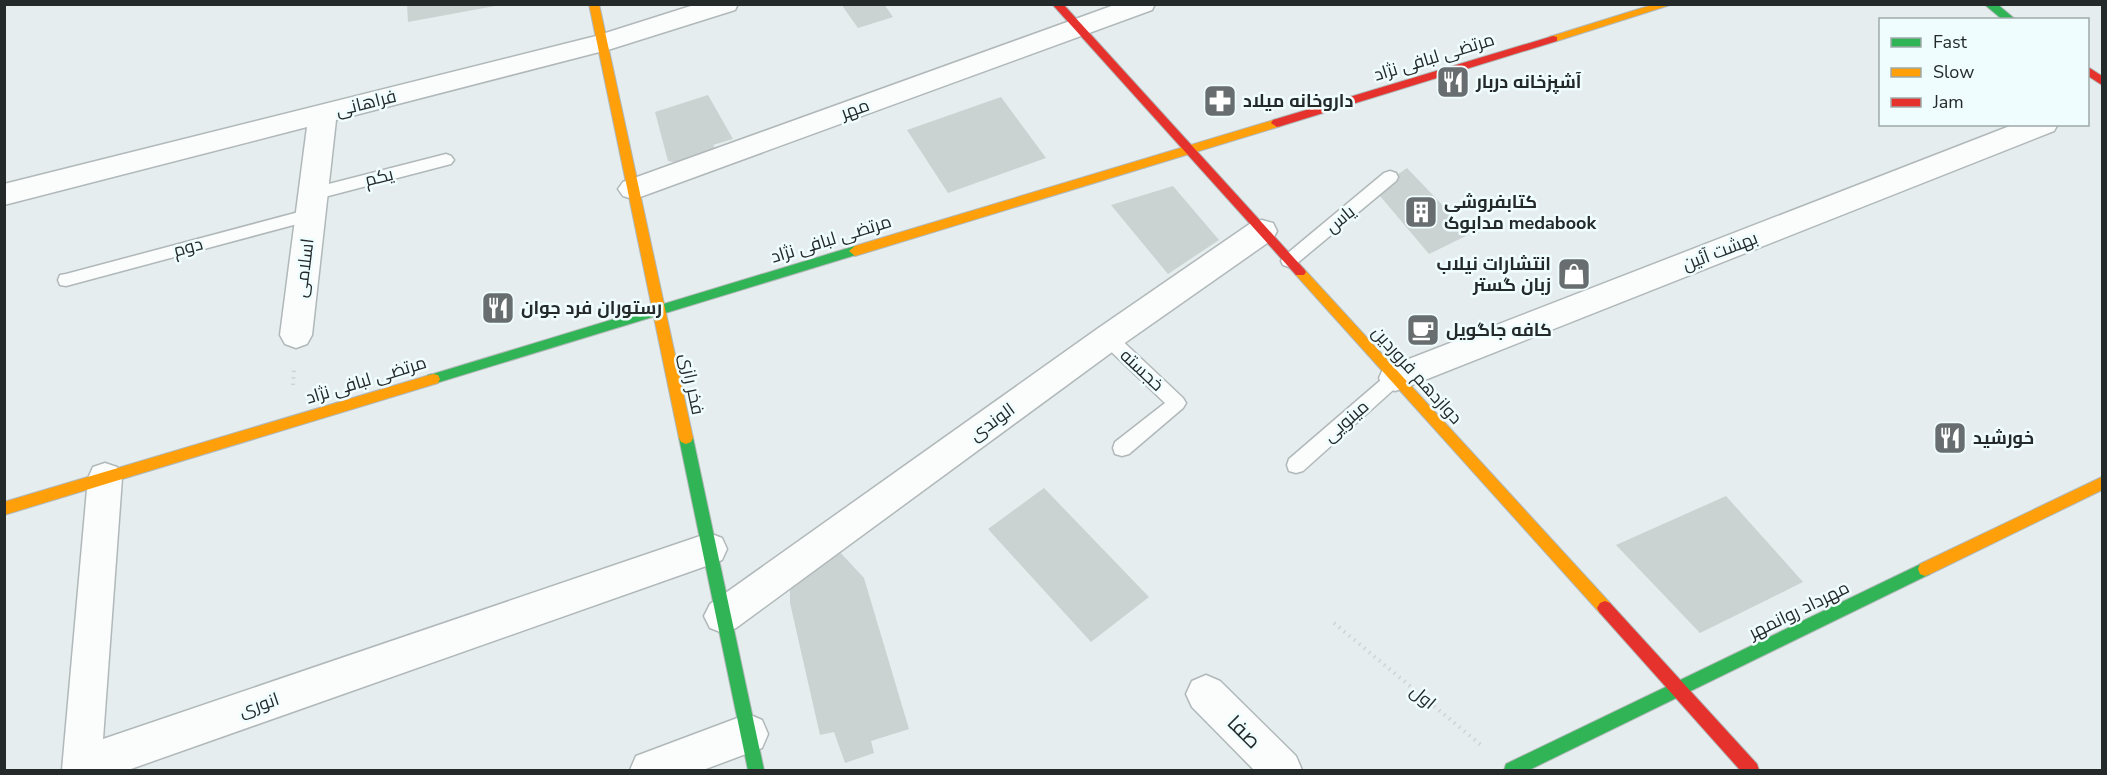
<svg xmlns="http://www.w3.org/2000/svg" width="2107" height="775" font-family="'Nunito Sans',Cairo,sans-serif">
<rect width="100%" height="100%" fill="#e5edee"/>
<path fill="#cbd2d2" d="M407,4h88v2l-87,16z
M841,4h43l9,13 -35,11z
M708,95l25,44 -20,6 3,4 -39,14 -9,-2 -13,-49z
M1001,97l45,61 -98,35 -41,-63z
M1407,168l63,66 -41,20 -54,-64z
M1173,186l46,54 -51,34 -57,-69z
M1044,488l105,109 -58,45 -103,-113z
M1726,496l77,86 -103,51 -84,-88z
M838,550l26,28 45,151 -38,12 3,12 -29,10 -11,-31 -14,3 -30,-132v-24z"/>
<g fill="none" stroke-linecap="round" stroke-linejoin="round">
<defs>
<path id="lane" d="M446,154l5,2 3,4 -3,4 -138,36 -6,-2 -2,-4 2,-4 6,-2z
M1390,171l6,2 2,4 -2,4 -101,84 -6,2 -6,-2 -2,-4 2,-4 101,-84z
M310,209l6,2 2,4 -2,4 -250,67 -6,-1 -2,-5 2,-5 6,-1z
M1108,331l6,2 69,65 3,5 -3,5 -54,46 -7,2 -7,-2 -2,-6 2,-6 50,-39 -63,-60 -3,-5 3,-5z
M1395,371l6,2 3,5 -3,5 -98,88 -7,2 -7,-2 -2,-6 2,-6 100,-86z"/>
<path id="street" d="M697,4h41l-3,6 -124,39 -275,71 -24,215 -5,9 -11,4 -11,-4 -5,-9 27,-208 -303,78v-21l592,-148z
M1117,4h38l-3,6 -509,186 -10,3 -10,-3 -5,-7 5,-7z
M2015,124h43l-4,7 -647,256 -12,4 -12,-4 -4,-9 4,-9z
M1262,220l11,3 4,8 -4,8 -154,108 -383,281 -13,5 -13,-5 -6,-12 6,-12 387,-275 154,-106z
M105,463l12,4 5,11 -19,261 606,-206 13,5 5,11 -5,11 -13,5 -581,205h-66l26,-292 5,-11z
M1206,675l14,6 76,75 6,14h-48l-62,-63 -6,-13 6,-13z
M748,714l14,6 6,14 -6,14 -59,22h-73l6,-14z"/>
<path id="fast" d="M1984,4h13l19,16h-13z
M855,246l4,2 2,3 -2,3 -426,130 -5,-1 -2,-4 2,-4 5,-1z
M686,432l5,2 2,4 71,332h-16l-69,-332 2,-4z
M1925,562l5,2 2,5 -2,5 -401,196h-25l2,-6z"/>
<path id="slow" d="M589,4h10l94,434 -2,4 -5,2 -5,-2 -2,-4z
M1655,4h18l-116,37h-8l-1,-2 1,-2z
M1277,119l6,4 -2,3 -426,130 -6,-5 6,-5z
M1300,267l4,2 306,334 3,5 -3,5 -5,2 -5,-2 -304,-338 -2,-3z
M433,374l5,1 2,4 -2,4 -434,132v-13z
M2102,477v13l-172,84 -5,2 -5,-2 -2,-5 2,-5z"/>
<path id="jam" d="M1052,4h11l241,265 2,3 -2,3h-8z
M1553,36l4,1v4l-276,85 -4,1 -6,-4 2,-3z
M2088,67l14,9v9l-14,-9z
M1605,601l5,2 147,161 2,6h-19l-140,-157 -3,-5 3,-5z"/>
</defs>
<use href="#lane" stroke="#b1b8b9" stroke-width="3"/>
<use href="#street" stroke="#b1b8b9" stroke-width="3"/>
<use href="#fast" stroke="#b1b8b9" stroke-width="2"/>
<use href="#slow" stroke="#b1b8b9" stroke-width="2"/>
<use href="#jam" stroke="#b1b8b9" stroke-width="2"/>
<path stroke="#d1d3d3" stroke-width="4" stroke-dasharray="1.5 5" stroke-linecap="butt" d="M293,385l1,-16
M1334,623l147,122"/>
<use href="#lane" fill="#fbfcfc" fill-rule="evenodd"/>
<use href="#street" fill="#fbfcfc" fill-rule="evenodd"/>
<use href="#fast" fill="#30b455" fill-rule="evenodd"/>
<use href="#slow" fill="#ff9f0a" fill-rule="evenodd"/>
<use href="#jam" fill="#e5322d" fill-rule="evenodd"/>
</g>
<defs>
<symbol id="restaurant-square" viewBox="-11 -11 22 22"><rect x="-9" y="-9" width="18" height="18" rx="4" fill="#686e6f" stroke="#f0fdfe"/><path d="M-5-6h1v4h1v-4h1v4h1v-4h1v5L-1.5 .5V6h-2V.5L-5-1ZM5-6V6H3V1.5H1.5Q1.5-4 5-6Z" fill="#fff"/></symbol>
<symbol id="pharmacy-square" viewBox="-11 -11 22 22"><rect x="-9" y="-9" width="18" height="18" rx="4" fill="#686e6f" stroke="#f0fdfe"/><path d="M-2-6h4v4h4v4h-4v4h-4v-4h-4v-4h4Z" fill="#fff"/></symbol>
<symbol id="building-square" viewBox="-11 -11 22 22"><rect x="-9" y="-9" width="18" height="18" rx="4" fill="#686e6f" stroke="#f0fdfe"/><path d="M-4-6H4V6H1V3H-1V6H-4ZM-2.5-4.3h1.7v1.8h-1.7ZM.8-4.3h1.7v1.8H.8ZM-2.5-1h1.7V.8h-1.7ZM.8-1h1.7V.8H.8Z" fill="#fff"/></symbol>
<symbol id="shop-square" viewBox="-11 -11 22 22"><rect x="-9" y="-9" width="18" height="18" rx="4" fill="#686e6f" stroke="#f0fdfe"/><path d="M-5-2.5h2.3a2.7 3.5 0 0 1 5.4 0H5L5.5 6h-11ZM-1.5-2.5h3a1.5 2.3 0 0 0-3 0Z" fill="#fff"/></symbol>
<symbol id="cafe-square" viewBox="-11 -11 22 22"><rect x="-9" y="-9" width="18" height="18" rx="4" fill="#686e6f" stroke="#f0fdfe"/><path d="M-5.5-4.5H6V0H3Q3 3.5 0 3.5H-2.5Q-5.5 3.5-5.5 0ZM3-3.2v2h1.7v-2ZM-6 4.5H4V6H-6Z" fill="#fff"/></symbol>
</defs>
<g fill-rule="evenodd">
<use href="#restaurant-square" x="1434" y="63" width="38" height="38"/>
<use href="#pharmacy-square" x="1201" y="82" width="38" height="38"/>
<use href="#building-square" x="1402" y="193" width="38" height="38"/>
<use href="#shop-square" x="1555" y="255" width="38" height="38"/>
<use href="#restaurant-square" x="479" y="289" width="38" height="38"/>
<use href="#cafe-square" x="1404" y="311" width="38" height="38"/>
<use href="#restaurant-square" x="1931" y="419" width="38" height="38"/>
</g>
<g text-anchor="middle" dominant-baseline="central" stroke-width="5" stroke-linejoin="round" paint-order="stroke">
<g font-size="18" fill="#242a2a" stroke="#f0fdfe">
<text transform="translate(1434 57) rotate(-17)">مرتضی لبافی نژاد</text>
<text transform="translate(366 103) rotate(-14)">فراهانی</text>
<text transform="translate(855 109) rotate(-20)">مهر</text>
<text transform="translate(379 177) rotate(-14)">یکم</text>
<text transform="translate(1340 219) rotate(-39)">یاس</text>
<text transform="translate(831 239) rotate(-17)">مرتضی لبافی نژاد</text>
<text transform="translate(188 247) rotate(-15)">دوم</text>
<text transform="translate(1720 251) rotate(-21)">بهشت آئین</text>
<text transform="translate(304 268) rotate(-83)">اسلامی</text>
<text transform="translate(1142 370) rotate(43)">خجسته</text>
<text transform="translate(1417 375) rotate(48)">دوازدهم فروردین</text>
<text transform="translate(366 380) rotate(-17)">مرتضی لبافی نژاد</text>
<text transform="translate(692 384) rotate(78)">فخر رازی</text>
<text transform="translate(1346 421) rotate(-41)">مینویی</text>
<text transform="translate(992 422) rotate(-36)">الوندی</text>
<text transform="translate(1799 610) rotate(-26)">مهرداد روانمهر</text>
<text transform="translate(1423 697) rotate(40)">اول</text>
<text transform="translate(259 705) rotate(-19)">انوری</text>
</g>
<g font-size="18" font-weight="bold" fill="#242a2a" stroke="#f0fdfe" text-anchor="start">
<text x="1476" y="82">آشپزخانه دربار</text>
<text x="1243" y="101">داروخانه میلاد</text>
<text x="1444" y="202">کتابفروشی<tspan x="1444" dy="21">مدابوک medabook</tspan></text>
<text x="1551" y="264" text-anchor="end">انتشارات نیلاب<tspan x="1551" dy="21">زبان گستر</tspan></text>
<text x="521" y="308">رستوران فرد جوان</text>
<text x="1446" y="330">کافه جاگویل</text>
<text x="1973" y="438">خورشید</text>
</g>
<g font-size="21" fill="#242a2a" stroke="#f0fdfe">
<text transform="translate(1244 732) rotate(45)">صفا</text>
</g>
</g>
<rect width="2107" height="775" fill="none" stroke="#242a2a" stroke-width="12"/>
<rect x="1879" y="18" width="210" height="108" fill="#f0fdfe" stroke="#9ea9a9" stroke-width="1.5"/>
<rect x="1891" y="38" width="30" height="9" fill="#30b455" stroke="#9ea9a9" stroke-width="1.5"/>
<text x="1933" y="48" font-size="18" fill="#242a2a">Fast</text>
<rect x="1891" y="68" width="30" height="9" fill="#ff9f0a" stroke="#9ea9a9" stroke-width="1.5"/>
<text x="1933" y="78" font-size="18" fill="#242a2a">Slow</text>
<rect x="1891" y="98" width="30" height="9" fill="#e5322d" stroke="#9ea9a9" stroke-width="1.5"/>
<text x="1933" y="108" font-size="18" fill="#242a2a">Jam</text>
</svg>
